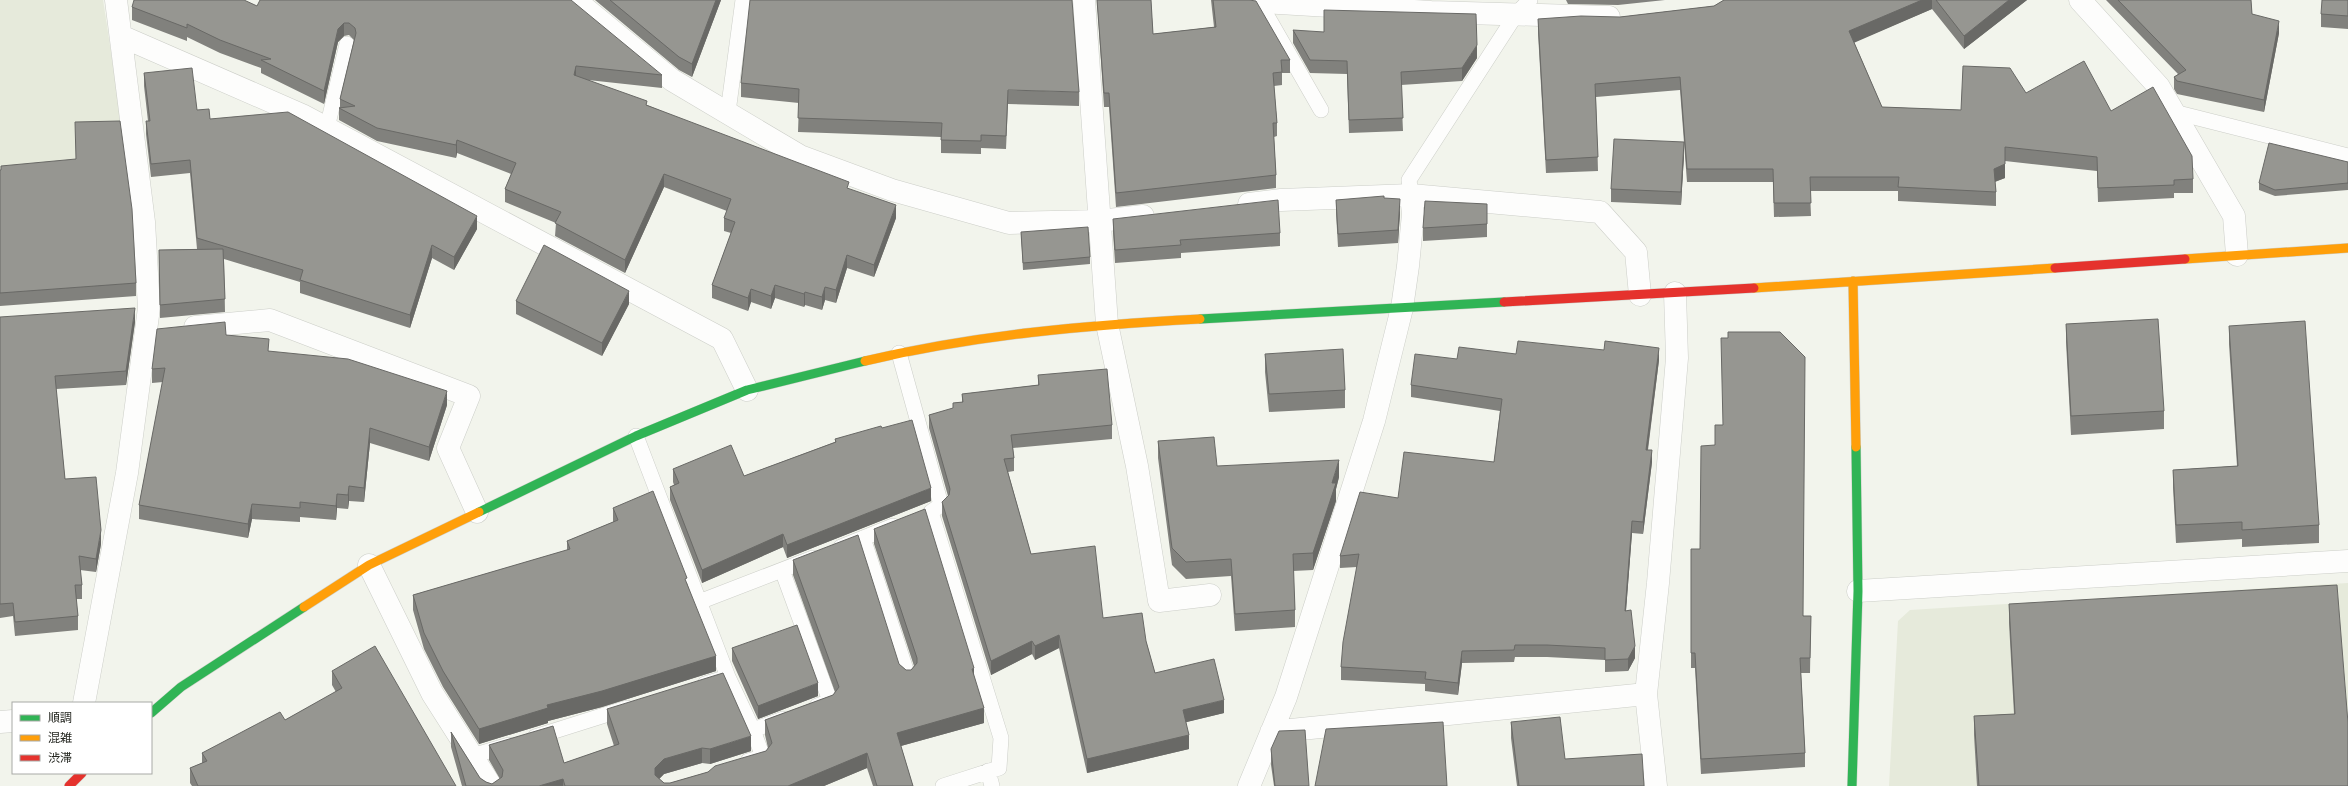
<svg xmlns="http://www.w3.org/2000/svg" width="2348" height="786" font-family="'Roboto Serif','Noto Sans JP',serif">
<rect width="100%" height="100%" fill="#f2f4ec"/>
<path fill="#e6eadb" d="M0,0h103l25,162 -128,15z
M2348,583v203h-459l9,-165 12,-11z"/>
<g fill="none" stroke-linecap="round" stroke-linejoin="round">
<defs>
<path id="lane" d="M1259,2l62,108
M728,112l15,-112
M2174,112l174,44
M327,128l20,-84
M1411,195l-2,-15 108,-167 13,-13
M899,353l42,152 -10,7 70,226 -2,30 -56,18
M636,436l92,241 -23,7
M863,538l45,138
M841,547l52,-21
M782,570l48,131 -13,5
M699,602l114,-44
M728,677l25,53 10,27 -15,4
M753,730l30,-11
M535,737l92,-29
M472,756l37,-11
M988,771l4,15"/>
<path id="street" d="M575,0l97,80 128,76 92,34 117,33 91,-2 43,-5
M1084,0l23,324 30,142 22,135 51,-6
M1229,0l202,12 178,5
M2080,0l79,87 75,129 3,39
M121,36l181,79 420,224 25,51
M1249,204l32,-4 130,-5 189,17 36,40 4,43
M195,327l75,-7 199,76 -21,52 29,64
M369,565l63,128 59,93
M1858,591l490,-30
M84,703l43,-230 22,-165 -5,-86 -28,-222
M0,722l13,-1
M1271,732l375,-38
M1249,786l37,-89 88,-276 28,-113 6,-42 5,-52 -2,-19
M1656,786l-10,-92 12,-111 19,-225 -2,-65"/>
<path id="fast" d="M1200,319l304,-17
M479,512l157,-76 111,-46 118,-29
M151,713l30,-26 123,-80
M1852,786l6,-195 -2,-144"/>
<path id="slow" d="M2185,259l163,-11
M1853,281l3,166
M1754,288l301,-20
M865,361c110,-26 221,-36 335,-42
M304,607l65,-42 110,-53"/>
<path id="jam" d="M2055,268l130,-9
M1504,302l250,-14
M69,786l13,-13"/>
</defs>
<use href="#lane" stroke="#cccec8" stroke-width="16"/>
<use href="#street" stroke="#cccec8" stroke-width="23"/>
<use href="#fast" stroke="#cccec8" stroke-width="10"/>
<use href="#slow" stroke="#cccec8" stroke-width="10"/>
<use href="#jam" stroke="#cccec8" stroke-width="10"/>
<use href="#lane" stroke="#fdfdfc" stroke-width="15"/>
<use href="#street" stroke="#fdfdfc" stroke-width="22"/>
<use href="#fast" stroke="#30b455" stroke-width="9"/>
<use href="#slow" stroke="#ff9f0a" stroke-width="9"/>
<use href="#jam" stroke="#e5322d" stroke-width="9"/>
</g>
<path fill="#81817d" d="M595,0h126l-29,77 -13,-7z
M1097,0h54l2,34 61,-7 -3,-27h38l41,60v13h-8v12l-8,1 3,37v13l-3,1 2,38v13l-160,19 -7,-100h-5z
M1566,0h99l-47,5 -50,-1z
M1724,0h303l-63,49 -32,-40 -78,33 28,65 79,3 65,-17 85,18 82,68v14h-19v5l-76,4 -1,-31 -92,-10v17l-10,4 1,10v14l-98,-5v-10h-88l1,25 -37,1 -1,-35h-86l-7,-92 -84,7 2,74 -52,2 -8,-140v-14l82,-2 94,-11z
M2106,0h145l1,14 27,19 -15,79 -87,-18 -3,-5v-12l4,-3z
M2348,0v29l-27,-2v-13z
M257,6l405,69v13l-74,-8 59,25 202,84 47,29 -22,59 -27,-9 -11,35 -11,-3 -3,10 -17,-5 -1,2 -29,-9 -4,11 -20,-7 -3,9 -36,-13v-13l19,-52 -7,-2v-13l3,-7 -63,-24 -39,86 -70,-37 1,-13 -51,-21v-13l6,-15 -54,-21 -1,5 -79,-17 -38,-21v-12l1,-1v-8l14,-59 -5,-5 -5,1 -6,6 -14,62 -63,-31v-5l-41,-15 -33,-16v4l-55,-21v-13z
M1293,30l184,28 -15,23 -61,4 2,46 -54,2 -2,-59 -37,-1 -17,-30z
M144,73l66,46 267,110 -23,41 -22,-12 -22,70 -110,-35v-11l-76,-23 1,53 -65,6 -1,-68 38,-1 -7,-76 -39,4 -5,-43v-13h2l-4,-35z
M741,83l338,9v14l-71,-2 -2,45 -25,-1v6l-40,-1v-16l-143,-5 1,-29 -58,-6z
M1684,155l-3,50 -70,-3v-13z
M2348,162v28l-73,6 -16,-6v-7z
M0,170l136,113v13l-136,10z
M1384,198l16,14 -2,31 -60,4 -2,-34v-13z
M1487,204v33l-64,4v-13z
M1113,219l167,14v13l-99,7v5l-66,5 -2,-31z
M1021,232l69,25v7l-67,6z
M516,301l113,3 -27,52 -86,-42z
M0,317l135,5 -9,63 -70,4 9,90 36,65 -5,28 -16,-2 2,15v14h-6l2,17v14l-63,6 -2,-20 -13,2z
M2066,324l98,87v18l-93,6 -5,-93z
M2229,326l90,199v18l-77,4v-8l-66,4 -3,-56v-17l64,-4 -8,-122z
M226,335l43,16 178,54 -18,56 -59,-18 -6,59 -15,-1 -1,8 -11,-1 -1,12 -36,-3v5l-48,-3 -4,19 -109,-19v-14l24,-123 -11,1v-14z
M1265,354l80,36v18l-76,4 -4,-40z
M1516,354l143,6 -11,90 4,12 -9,72 -11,-1 -6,78 9,47 -7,13 -23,1v-12l-58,-3h-32l-1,5 -52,1 -4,32 -33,-4v-7l-84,-4v-13l16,-100 -17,1v-12l58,-58 96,-36 6,-51 -89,-14v-12l46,-26z
M1038,375l74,50v14l-99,9 1,10v13l-6,1 23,82 72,64 43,23 9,32 69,40 -38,9 3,27 -102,24 -28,-125 -24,12 -3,-6 -41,21 -49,-159v-14l6,-6 -19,-68v-13l24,-6v-6l9,-1v-8l76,-9z
M882,428l49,73 -144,57 -4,-11 -81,36 -32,-83v-13l4,-2 -1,-3v-13l71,7 91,-34v-3z
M1158,441l59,25 122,11 -3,12v12l-23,69 -20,1 2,39v17l-60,4 -4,-55 -45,3 -14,-14 -14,-107z
M613,508l74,75 29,88 -114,36 -54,14v2l-69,21 -36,-57 -19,-38 -11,-39v-15l154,-45v-9l46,-19z
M874,529l100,147 10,47 -83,23 12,40h-40l-6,-18 -43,18h-362l-11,-39v-15l29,46 6,4 6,2 8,-5 -11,-19v-15l75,18 50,-17 -7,-22v-15l144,42 -41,13 -8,-1 -38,11 -5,5 5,4h6l38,-11 58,-21 2,-3 -3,-13v-15l68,-25 2,-3 -42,-117v-15l106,104 7,6h5l3,-4 -40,-122z
M1691,549l113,67h7l-1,57h-9l4,80v14l-104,7 -6,-106h-4z
M2009,604l339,182h-371l-3,-51v-19l40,-2 -5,-91z
M732,648l86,48 -60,23 -26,-58z
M332,671l124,115h-264l-2,-3v-15l12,-5v-10l83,-33 51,-28 -4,-7z
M1511,722l54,37 79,27h-127l-6,-48z
M1271,749l38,37h-35l-3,-21z"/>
<path fill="#696966" d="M716,0h5l-29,77v-13z
M1922,0h10v9l-83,36v-14z
M2009,0h18l-63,49v-13z
M2279,21v12l-15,79v-12z
M344,23v13l-6,6 -14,62v-13l14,-62z
M1477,45v13l-15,23v-13z
M576,66v13l-2,-4z
M457,140v13l-1,5v-13z
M1684,142v13l-3,50v-13z
M2005,147v31l-11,4v-13z
M664,174v13l-39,86v-13z
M1400,199v13l-2,31v-13z
M896,205v13l-22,59v-12z
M477,216v13l-23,41v-13z
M432,245v13l-22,70v-13z
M847,255v13l-11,35v-13z
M775,285v13l-4,11v-13z
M825,287v13l-3,10v-13z
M751,289v13l-3,9v-13z
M629,291v13l-27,52v-13z
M805,292v13l-1,2v-13z
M135,308v14l-9,63v-14z
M1659,348v12l-13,102v-12z
M447,391v14l-18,56v-14z
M370,428v15l-6,59v-14z
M1652,450v12l-9,72v-12z
M1339,460v17l-3,12v12l-23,69v-17l19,-70z
M349,486v15l-1,8v-14z
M931,488v13l-144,57v-13z
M337,494v14l-1,12v-14z
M252,504v15l-4,19v-14z
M1632,521v12l-7,90v-12z
M101,530v14l-5,28v-13z
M783,534v13l-81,36v-13z
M1059,635v13l-24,12v-14z
M1032,641v13l-41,21v-14z
M1635,646v12l-7,13v-12z
M1462,651v12l-4,32v-12z
M716,656v15l-114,36 -54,14v2l-69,21v-15l68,-24z
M974,668v15l-2,-14z
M818,683v13l-60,23v-13z
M1224,700v13l-41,10v-13z
M984,708v15l-87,24v-14z
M1189,735v14l-102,24v-14z
M751,736v15l-41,13v-15z
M702,748v15l-38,11 -9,9v-15l9,-9z
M867,753v15l-43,18h-36z
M563,779v7h-24z"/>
<path fill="#969691" stroke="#696966" d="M134,0h110l13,6 3,-6h311l91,75 -86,-9 -2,9 73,26 -1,4 203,77 -2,6 49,17 -22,60 -27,-10 -11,35 -11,-3 -3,10 -17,-5 -1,2 -29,-9 -4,11 -20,-7 -3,9 -36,-13 23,-63 -11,-4 7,-19 -67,-25 -39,86 -70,-37 6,-11 -56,-23 11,-26 -59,-23 -1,5 -79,-17 -38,-20 16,-2 -15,-7 16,-66 -1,-5 -6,-5h-5l-6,6 -14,62 -63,-31 10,-1 -51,-19 -33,-16v4l-55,-21z
M610,0h106l-24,64 -13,-7z
M750,0h322l7,92 -71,-2 -2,46 -25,-1v6l-40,-1 1,-17 -144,-5 1,-29 -58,-6z
M1097,0h54l2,34 63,-7 -3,-27h36l7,1 34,59h-9l1,12 -9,1 4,50h-4l3,52 -160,18 -7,-100h-5z
M1724,0h198l-73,31 33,76 79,3 2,-44 47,2 16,25 58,-32 27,50 42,-24 39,69 1,23 -19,1v5l-76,3 -1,-31 -92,-10v17l-11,5 2,23 -98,-5 1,-10h-89l1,26h-37l-1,-34h-86l-7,-92 -85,7 3,73 -52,3 -8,-141 43,-3 39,1 94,-11z
M1936,0h73l-45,36z
M2118,0h133l1,14 27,7 -15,79 -87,-19 -3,-4 12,-7z
M2322,0h26v16l-27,-2z
M1324,10l152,4 1,31 -15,23 -61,4 2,46 -54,2 -2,-59 -37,-1 -17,-30 31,2z
M192,68l5,42 12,-1 1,10 78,-7 189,104 -23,41 -22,-12 -22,70 -110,-35 3,-10 -106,-32 -7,-78 -39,4 -5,-43h4l-6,-48z
M120,121l12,88 4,74 -136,10v-123h1v-4l75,-7 -1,-37z
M1614,139l70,3 -3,50 -70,-3z
M2269,143l79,19v21l-73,7 -16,-7z
M1384,196v2l16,1 -2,31 -60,4 -2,-34z
M1278,200l2,33 -100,7 1,5 -66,5 -2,-31z
M1425,201l62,3v20l-64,4z
M1088,227l2,30 -67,6 -2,-31z
M544,245l85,46 -27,52 -86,-42z
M223,249l2,50 -65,6 -1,-55z
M135,308l-9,63 -71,5 10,103 31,-2 5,53 -5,29 -17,-3 3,29h-7l3,31 -63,6 -2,-19 -13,1v-287z
M2158,319l6,92 -93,5 -5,-92z
M2305,321l14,204 -77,5v-8l-66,3 -3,-55 65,-4 -9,-140z
M225,322l1,13 43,4 -1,12 80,8 99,32 -18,56 -59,-19 -6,60 -15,-2 -1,9 -11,-1 -1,12 -36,-4v6l-48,-4 -4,20 -109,-19 26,-137 -13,1 5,-40z
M1728,332h52l25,25 -2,259h8l-1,42h-10l5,95 -104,6 -6,-106h-4v-104h9l1,-103 14,-1v-20h8l-2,-87h7z
M1518,341l86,9 1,-9 54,7 -13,102h6l-9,72 -11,-1 -7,90 6,-1 4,36 -7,13 -23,1v-12l-58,-3h-32l-1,5 -52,1 -4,32 -33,-4 1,-7 -85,-5 2,-25 16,-88 -19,2 20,-64 38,6 6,-46 90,10 8,-63 -91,-14 4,-31 42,5 2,-12 57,7z
M1343,349l2,41 -76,4 -4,-40z
M1107,369l5,56 -101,10 3,23 -10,1 27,95 64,-8 8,72 39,-5 4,28 9,32 59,-14 10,41 -41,10 6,25 -102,24 -28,-124 -24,11 -3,-5 -41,20 -49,-159 7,-7 1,-6 -21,-74 24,-7v-5l10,-1 -1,-8 77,-9 -1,-10z
M912,420l19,68 -144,57 -4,-11 -81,36 -32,-83 9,-4 -6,-14 58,-24 13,31 92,-34 -1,-3 46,-13 1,2z
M1214,437l3,29 122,-6 -7,23h4l-23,70 -20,1 2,56 -60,4 -4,-55 -45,3 -14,-14 -14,-107z
M653,491l34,87 -2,1 31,77 -114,35 -55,14 1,3 -69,21 -36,-58 -19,-38 -11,-38 157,-46 -3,-8 51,-21 -5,-12z
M925,509l49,159 -2,1 12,39 -87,25 16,53h-36l-10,-33 -79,33h-223l-2,-7 -24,7h-73l-15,-54 29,46 6,4 6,2 10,-7 1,-7 -14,-25 64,-19 11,37 55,-19 -12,-35 116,-36 28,63 -41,13 -8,-1 -38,11 -9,9v7l9,8h6l38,-11 7,-6 51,-15 6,-8 -7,-23 68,-25 6,-8 -46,-127 65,-25 41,129 7,6h5l6,-7v-5l-43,-129z
M2337,585l11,138v63h-369l-5,-70 41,-2 -6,-110z
M797,625l21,58 -60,23 -26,-58z
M375,646l81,140h-258l-8,-18 17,-7 -5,-8 78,-41 5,8 57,-32 -10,-17z
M1560,717l5,42 77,-5 2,32h-125l-8,-64z
M1443,722l4,64h-132l11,-57z
M1305,730l4,56h-34l-4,-37 8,-18z"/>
<rect x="12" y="702" width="140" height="72" fill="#ffffff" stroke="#a8a9a6"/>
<rect x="20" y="715" width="20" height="6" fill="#30b455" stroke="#a8a9a6"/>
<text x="48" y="722" font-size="12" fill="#252721">順調</text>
<rect x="20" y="735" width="20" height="6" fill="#ff9f0a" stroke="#a8a9a6"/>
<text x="48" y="742" font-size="12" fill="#252721">混雑</text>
<rect x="20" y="755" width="20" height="6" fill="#e5322d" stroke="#a8a9a6"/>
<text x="48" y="762" font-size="12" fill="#252721">渋滞</text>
</svg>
